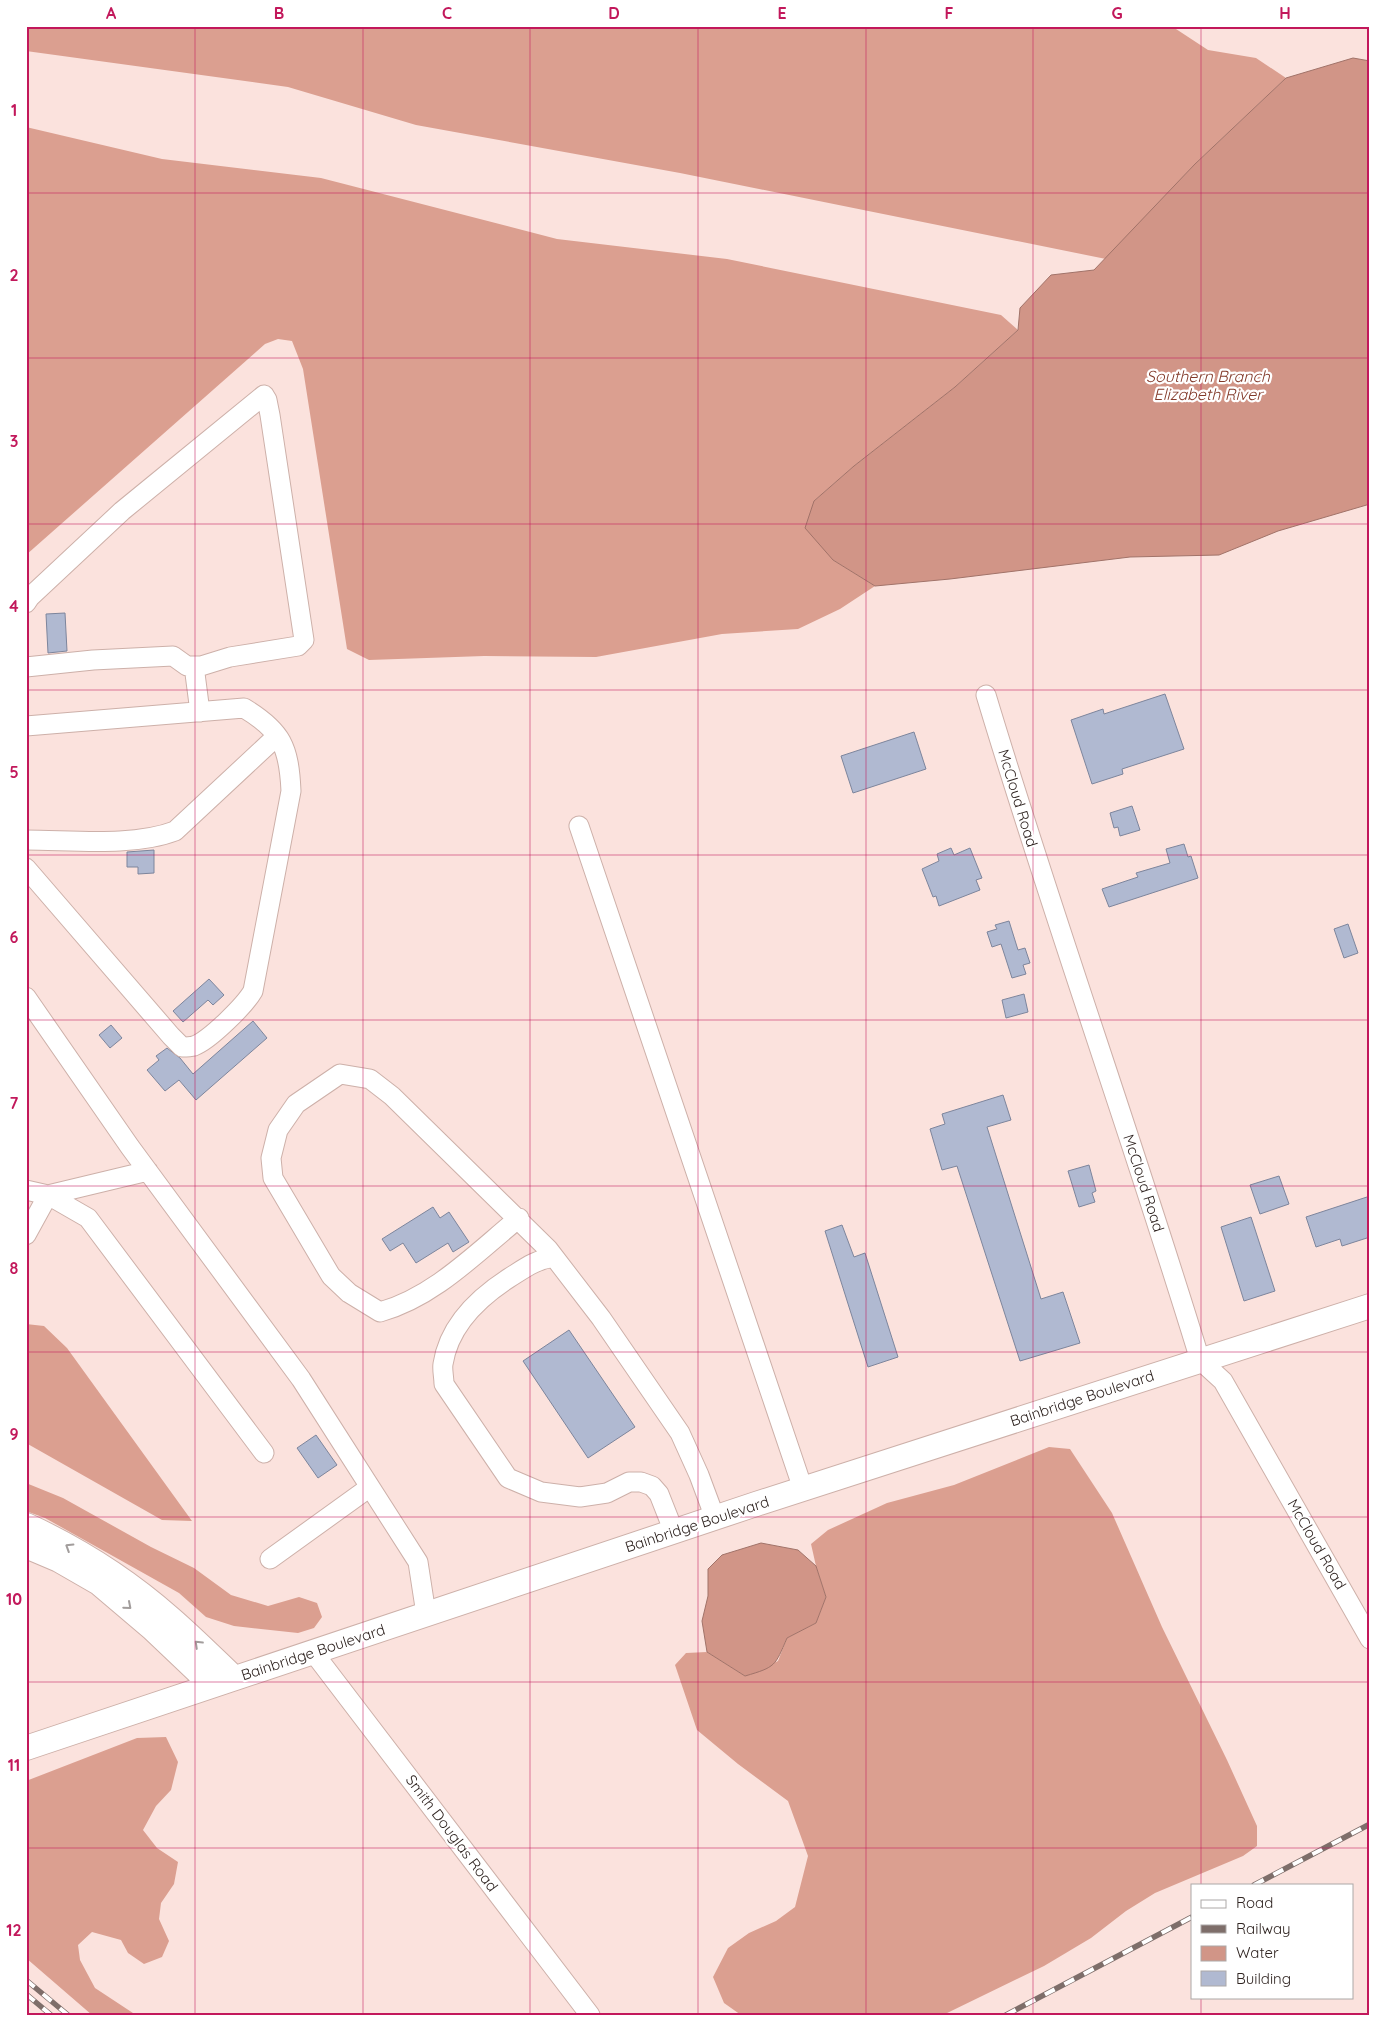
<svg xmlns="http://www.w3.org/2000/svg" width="1396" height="2041" font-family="Quicksand,sans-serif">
<rect width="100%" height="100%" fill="#fbe2dd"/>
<path fill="#db9f90" d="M26,26h1150v3l32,21 48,8 30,20 -91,86 -89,95 -426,-86 -264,-48 -128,-38 -262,-36z
M26,127l136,32 159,19 236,61 170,20 274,56 17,15 -63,57 -101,79 -40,35 19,59 42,26 -35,23 -42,20 -76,5 -126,23 -112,-1 -115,4 -22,-11 -44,-280 -11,-28 -14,-2 -13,5 -239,211z
M26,1324l18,2 23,22 125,173 -30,-1 -136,-77z
M1049,1447l21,2 42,64 50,114 65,133 30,66v20l-14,10 -88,37 -29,18 -35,27 -47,28 -101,49h-202l-17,-12 -11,-26 15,-29 21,-15 27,-12 19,-14 13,-51 -20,-55 -50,-37 -41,-34 -22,-65 11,-12 21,-1 38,24 33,-15 9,-23 29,-15 10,-26 -10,-31 -5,-22 17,-14 59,-27 67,-18z
M26,1483l37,15 88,49 43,21 37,27 37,11 31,-9 18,6 5,14 -8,11 -16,5 -64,-7 -28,-9 -27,-24 -134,-75 -19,-7z
M166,1737l12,25 -7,28 -15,16 -13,24 14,18 21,14 -4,22 -13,19 -2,16 10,22 -7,16 -18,7 -16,-11 -7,-13 -29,-8 -14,13 2,15 15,28 41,27h-44l-66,-57v-177l111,-43z"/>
<path fill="#d19587" stroke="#a17369" d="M1353,58l17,3v443l-92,27 -59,24 -89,2 -180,22 -75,7 -42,-26 -28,-32 9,-27 40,-35 101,-79 63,-57 2,-22 31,-33 43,-5 101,-106 91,-86z
M761,1543l37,7 18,16 10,31 -10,26 -29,15c-12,28 -11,29 -42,38l-38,-24 -5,-31 6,-25v-27l14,-14z"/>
<path fill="#b0b9d1" stroke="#7d859c" d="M65,613l2,38 -19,2 -2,-39z
M1165,694l19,55 -62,20 1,5 -31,10 -21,-64 32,-11 1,5z
M914,732l12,37 -73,24 -12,-37z
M1132,806l8,24 -20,6 -2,-9 -4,1 -4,-15z
M1184,844l4,13 3,-1 7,22 -89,29 -7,-18 36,-12 -2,-4 34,-10 -4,-14z
M951,848l3,7 16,-7 12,30 -6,2 4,10 -41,16 -3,-10 -3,1 -11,-28 17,-8 -2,-7z
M154,850v23l-16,1v-7h-11v-15z
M1009,921l9,29 7,-2 5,15 -7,2 3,9 -14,4 -11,-34 -9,3 -5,-15 10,-3 -2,-4z
M1348,924l10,29 -14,5 -10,-29z
M209,979l15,16 -11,10 -5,-5 -25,22 -10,-11z
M1024,994l4,18 -22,6 -4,-18z
M253,1021l14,17 -71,62 -17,-20 -14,11 -18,-21 12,-10 -3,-4 11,-8 13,10 13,16z
M111,1025l11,13 -12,10 -11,-13z
M1003,1095l8,25 -24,7 54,172 22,-7 17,51 -60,18 -63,-195 -15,4 -12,-41 15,-5 -3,-10z
M1089,1165l7,26 -4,2 3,9 -16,5 -11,-36z
M1279,1176l10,28 -29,10 -10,-29z
M1370,1196v41l-28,9 -2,-7 -24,8 -10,-30z
M433,1207l7,11 9,-6 20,30 -16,10 -5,-9 -32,20 -13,-20 -13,8 -8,-12z
M1251,1217l24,74 -31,10 -23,-74z
M842,1225l12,32 11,-4 33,104 -30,10 -43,-136z
M569,1330l66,97 -47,31 -65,-97z
M316,1435l21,30 -19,13 -21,-30z"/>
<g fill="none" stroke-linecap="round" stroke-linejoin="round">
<defs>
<path id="minor" d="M26,603l4,-6 92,-86 142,-116 3,5 3,15 34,225 -6,6 -68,11 -29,9h-14l-14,-10 -80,4 -67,7
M194,666l6,46
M986,695c67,223 146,442 214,665l23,21 147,258
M26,726l218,-18c38,23 45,39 47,83l-38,200c-8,14 -43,49 -59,55 -4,1 -8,1 -12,1l-11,-11 -145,-168
M579,826l224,663
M26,840c46,0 107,7 149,-9l102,-95
M26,997l104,150 171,232 117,183 8,52
M26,1190l22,5 100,-24
M519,1218c-43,35 -85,79 -139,94l-31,-19 -18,-17 -58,-98 -2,-20 7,-28 18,-26 44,-30 30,5 22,17 156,153 53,69 79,115 19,42 16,43
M26,1235l22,-40 40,23 176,235
M554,1257c-19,3 -29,11 -45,21 -31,20 -60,47 -66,86 -1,6 1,13 1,20l64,94 33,14 39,5 27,-4 22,-11h12l11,4 7,8 15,38
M270,1559l100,-72
M313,1652l277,363"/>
<path id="major" d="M26,1525c52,24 101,55 144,93 22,19 43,40 64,60
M26,1546l33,14 40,23 53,45 60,57
M26,1748l730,-244 614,-198"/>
</defs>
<use href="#minor" stroke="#cdb0a9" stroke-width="21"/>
<use href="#major" stroke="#cdb0a9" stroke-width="26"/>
<use href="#minor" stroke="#fff" stroke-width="19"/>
<use href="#major" stroke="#fff" stroke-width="24"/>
<defs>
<path id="rail" d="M1254,1885l116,-61
M26,1980l42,35
M26,1994l25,21
M1006,2015l186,-98"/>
</defs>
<use href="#rail" stroke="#7e6e6a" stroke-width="5.5"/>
<use href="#rail" stroke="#fff" stroke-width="4" stroke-dasharray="11" stroke-linecap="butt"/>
</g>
<defs><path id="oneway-chevron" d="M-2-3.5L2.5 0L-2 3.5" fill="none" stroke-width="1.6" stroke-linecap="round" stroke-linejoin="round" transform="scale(1.25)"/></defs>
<g stroke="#a29d9c">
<use href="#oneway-chevron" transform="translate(69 1547) rotate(-148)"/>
<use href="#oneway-chevron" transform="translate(128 1606) rotate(41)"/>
<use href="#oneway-chevron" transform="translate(198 1644) rotate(-136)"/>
</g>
<path fill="none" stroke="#c2185b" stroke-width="1" stroke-opacity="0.55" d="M195,26v1989M363,26v1989M530,26v1989M698,26v1989M866,26v1989M1033,26v1989M1201,26v1859M26,193h1344M26,358h1344M26,524h1344M26,690h1344M26,855h1344M26,1020h1344M26,1186h1344M26,1352h1344M26,1517h1344M26,1682h1344M26,1848h1344M1201,1997v18"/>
<g text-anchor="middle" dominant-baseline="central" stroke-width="4.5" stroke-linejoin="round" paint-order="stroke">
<g font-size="15" fill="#302522" stroke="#fff">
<text transform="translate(1018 798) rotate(73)">McCloud Road</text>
<text transform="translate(1144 1183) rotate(72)">McCloud Road</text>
<text transform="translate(1082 1398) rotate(-18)">Bainbridge Boulevard</text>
<text transform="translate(697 1524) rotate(-18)">Bainbridge Boulevard</text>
<text transform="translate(1317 1544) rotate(60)">McCloud Road</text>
<text transform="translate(313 1652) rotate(-18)">Bainbridge Boulevard</text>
<text transform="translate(452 1833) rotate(53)">Smith Douglas Road</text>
</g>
<g font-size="16" font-style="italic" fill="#823929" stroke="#fff">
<text x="1208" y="376">Southern Branch<tspan x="1208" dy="18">Elizabeth River</tspan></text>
</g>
</g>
<rect width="1396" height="2041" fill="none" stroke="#ffffff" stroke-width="55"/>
<rect x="1191" y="1884" width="162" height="115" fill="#ffffff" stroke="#aca8a7"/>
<rect x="1201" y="1900" width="25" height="8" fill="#ffffff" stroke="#aca8a7"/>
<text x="1236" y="1908" font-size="15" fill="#302522">Road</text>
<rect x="1201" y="1925" width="25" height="8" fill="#7e6e6a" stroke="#aca8a7"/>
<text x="1236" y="1934" font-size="15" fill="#302522">Railway</text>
<rect x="1201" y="1946" width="25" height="15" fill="#d19587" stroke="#aca8a7"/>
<text x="1236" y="1958" font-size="15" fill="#302522">Water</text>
<rect x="1201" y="1971" width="25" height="15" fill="#b0b9d1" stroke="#aca8a7"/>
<text x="1236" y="1984" font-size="15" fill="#302522">Building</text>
<rect x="28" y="28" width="1340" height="1986" fill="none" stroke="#c2185b" stroke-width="2"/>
<g font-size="16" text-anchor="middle" font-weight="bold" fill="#c2185b">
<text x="111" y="19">A</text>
<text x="279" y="19">B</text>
<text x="447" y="19">C</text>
<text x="614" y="19">D</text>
<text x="782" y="19">E</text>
<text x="949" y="19">F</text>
<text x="1117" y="19">G</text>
<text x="1285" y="19">H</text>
<text x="14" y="116">1</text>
<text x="14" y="281">2</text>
<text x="14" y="447">3</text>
<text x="14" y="612">4</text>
<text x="14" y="778">5</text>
<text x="14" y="943">6</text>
<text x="14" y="1109">7</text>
<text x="14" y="1274">8</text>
<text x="14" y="1440">9</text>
<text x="14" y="1605">10</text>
<text x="14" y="1771">11</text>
<text x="14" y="1936">12</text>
</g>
</svg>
